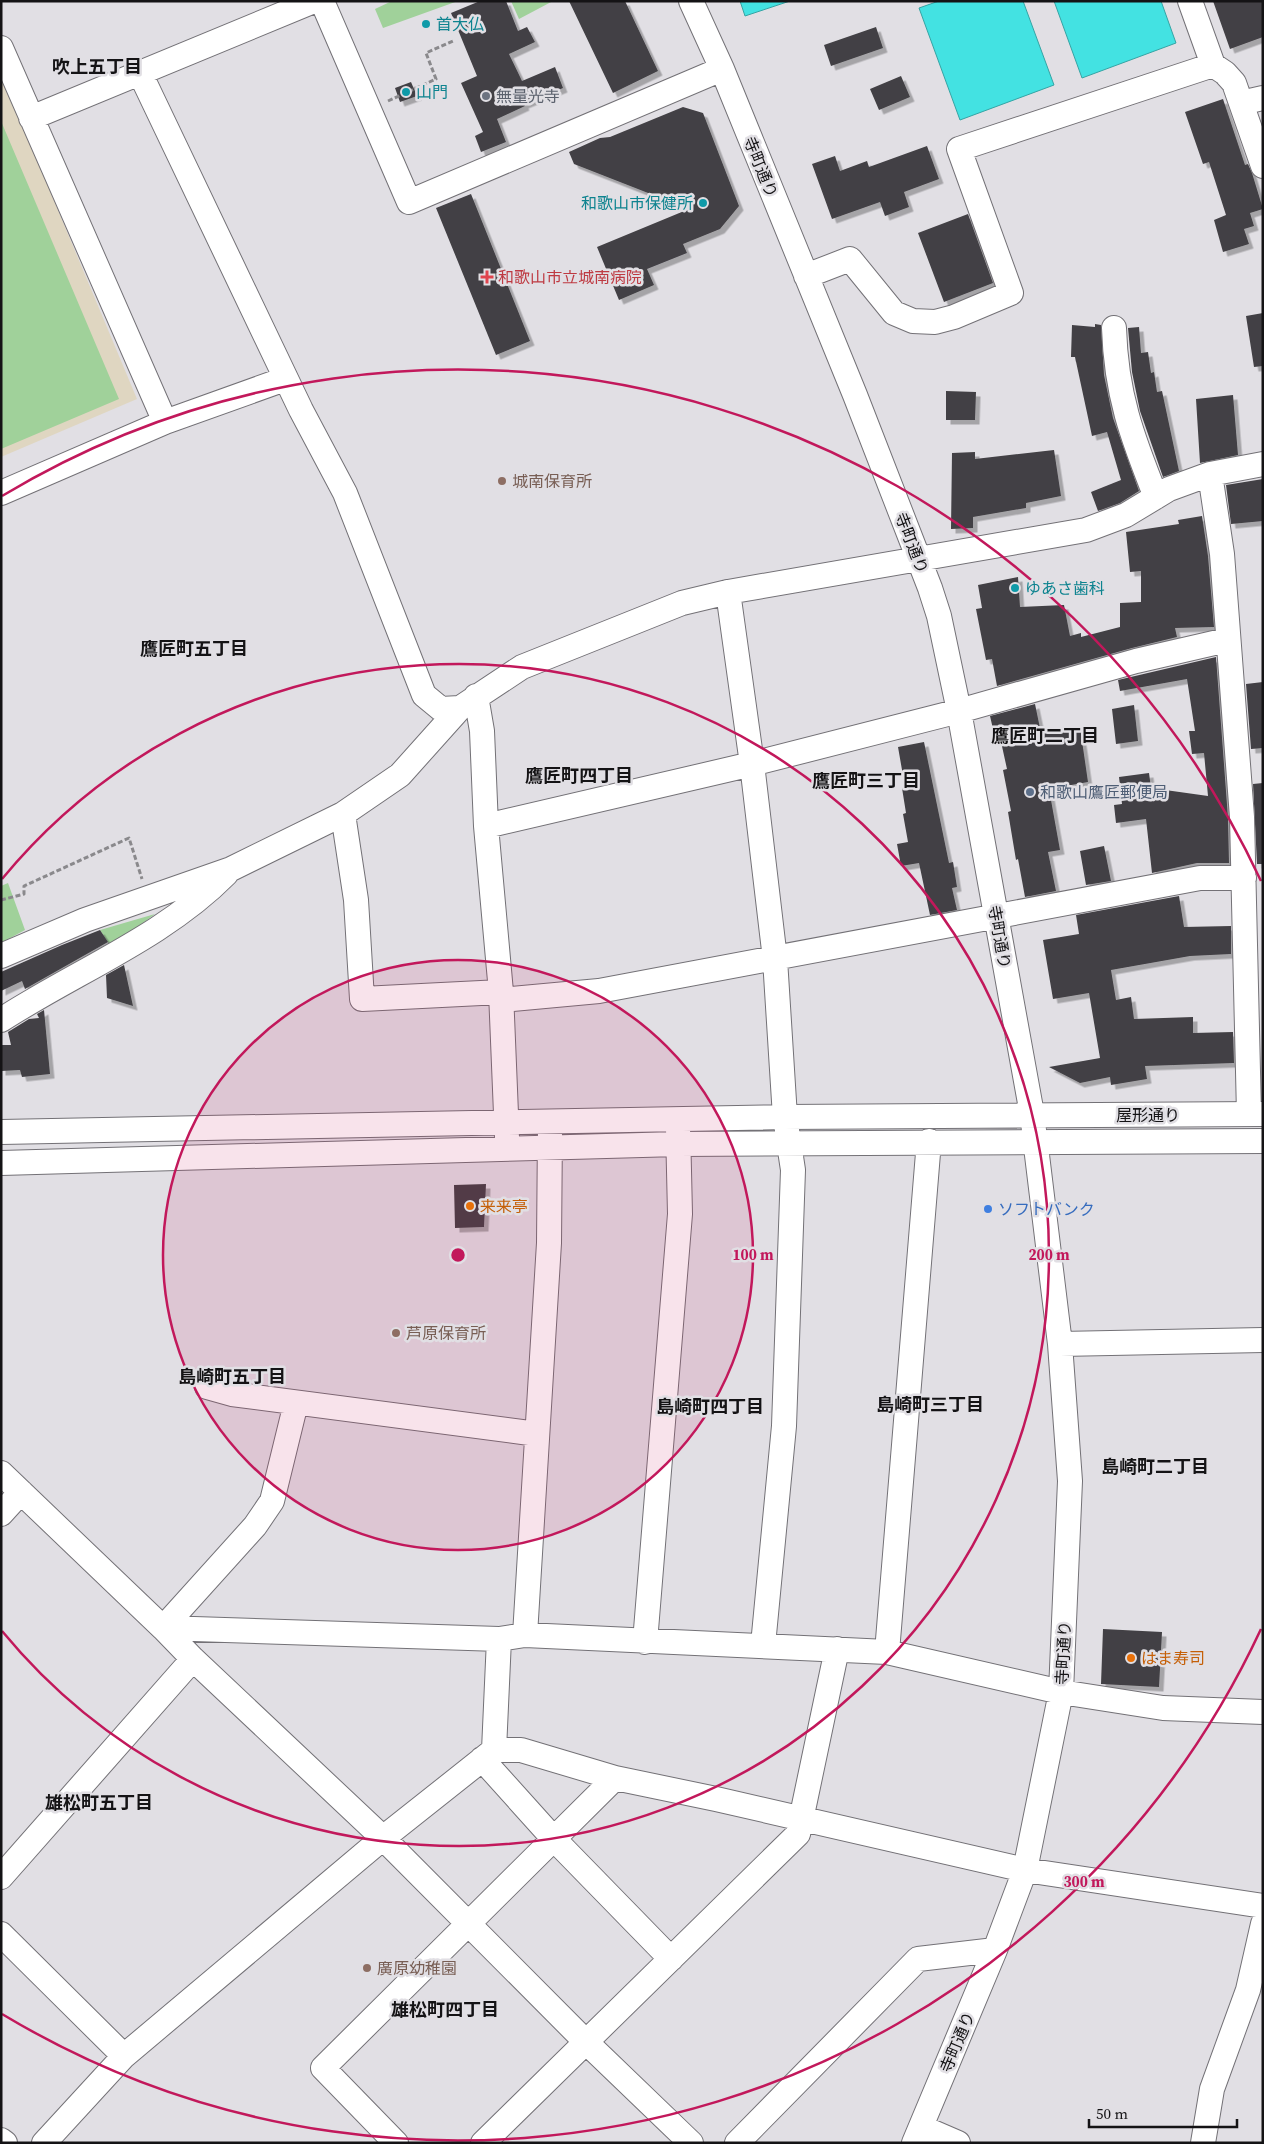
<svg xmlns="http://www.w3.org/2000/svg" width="1264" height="2144" font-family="'Source Serif 4','Noto Sans JP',serif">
<defs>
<filter id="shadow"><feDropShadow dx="4.5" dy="4.5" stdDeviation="0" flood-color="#0004"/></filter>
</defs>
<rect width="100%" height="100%" fill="#e1dfe4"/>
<path fill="#dfd6c1" d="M1,74l136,325 -136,58z"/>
<path fill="#a0d19a" d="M392,1h66l-75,27 -8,-19z
M511,1h42l-34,18z
M1,121l118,278 -118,50z
M8,883l17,47 -24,13v-57z
M155,914l-44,33 -11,-17z"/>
<path fill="#43e2e2" stroke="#35a4a4" d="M740,1h50l-45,15z
M939,1h84l31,84 -94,35 -41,-112z
M1054,1h107l15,42 -94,35z"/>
<path fill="#424044" filter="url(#shadow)" d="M480,1h26l12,30 9,-4 8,15 -26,12 13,27 33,-14 8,21 -39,16 1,2 -28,13 9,23 -25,10 -6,-16 8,-4 -22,-49 16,-7 -26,-63z
M569,1h56l33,70 -45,22z
M1213,1h50v36l-33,12z
M876,27l7,21 -52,18 -7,-21z
M901,76l9,21 -31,13 -9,-21z
M411,82l6,14 -17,6 -5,-14z
M1223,99l22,66 3,-1 4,9 11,36 -13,4 4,13 -10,3 5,15 -26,8 -9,-32 12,-5 -17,-53 -6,2 -18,-52z
M683,107l20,6 36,93 -19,23 -37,15 4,9 -40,16 7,16 -35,15 -22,-53 92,-38 -115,-45 -5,-12 31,-14 10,-1z
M927,146l12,33 -35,13 5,15 -24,9 -5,-14 -48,17 -20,-55 23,-8 5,15 27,-10 2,6z
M471,194l59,147 -34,14 -60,-147z
M968,214l25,69 -49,19 -26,-69z
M1263,313v53l-9,1 -8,-51z
M1095,324l6,1 3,50 9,43 26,73 -19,12 -22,8 -7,-19 30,-12 -14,-48 -15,4 -17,-79h-4l1,-32 23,2z
M1139,327l2,26 7,-1 3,21 3,-1 3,20 5,-1 17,80 -16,6 -23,-66 -8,-39 -4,-44z
M946,391l30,1 -1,28h-29z
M1233,395l5,60 -38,8 -4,-64z
M1054,450l7,46 -35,7v5l-53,9v11l-22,1 1,-76 23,-1v7z
M1263,479v42l-32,3 -5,-39z
M1202,516l6,40 6,71 -39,1 2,9 -45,11 -135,38 -5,-27 -6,1 -10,-51 6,-1 -4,-23 40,-8 2,30 44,-2 6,31 11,-3v4l39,-10v-24l21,-1v-31l-11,1 -4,-40 53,-8 -1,-4z
M1216,657l12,161 1,45h-32l-45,10 -6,-54 -30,4 -2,-18 8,-1 -3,-27 30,-4 2,15 57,8 -4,-43 -12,1 -3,-23h6l-8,-52 -67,12 -2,-11z
M1263,682v66l-12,1 -5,-65z
M1035,704l6,29 39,-6 8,55 -39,7 11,61 -12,2 8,39 -31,6 -7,-38 -2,1 -8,-48 3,-1 -8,-41 4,-1 -9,-41 -5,1 -3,-13z
M1134,705l4,36 -22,3 -4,-35z
M924,742l25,121 4,-1 4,25 -5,1 5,22 -27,5 -11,-52 -18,3 -4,-22 11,-2 -5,-28 3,-1 -4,-25 3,-1 -7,-40z
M1263,783v81h-6l-4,-80z
M1104,846l7,35 -25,4 -6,-34z
M1179,896l5,31 47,-1v28l-41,2 -79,14 5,30 15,-3 3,22 59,-2v16l40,-1 1,31 -89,3 2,13 -36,6 -1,-8 -30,6 -31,-16 51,-9 -11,-65 -36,6 -10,-59 36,-6 -3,-19z
M100,930l8,12 -83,47 -3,-8 -21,10v-19l61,-27z
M124,965l9,41 -26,-8 -1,-23z
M44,1010l6,64 -28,3 -2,-7 -19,1v-26h10l-3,-13 21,-13 10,-1 -2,-4z
M486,1184l-2,43 -29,1 -1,-43z
M1103,1629l59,3 -3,55 -58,-3z"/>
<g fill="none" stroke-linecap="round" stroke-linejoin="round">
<defs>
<path id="minor" d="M322,1l87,201 313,-133
M691,1l31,68 133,326 75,193 9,28 20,95 73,403 28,230 10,137 -9,211 -36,178 -30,80 -81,193
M1190,1l23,64
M1,48l164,374
M140,73l161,337 44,83 79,202 17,14 19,-1
M1241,103l22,-5
M31,118l283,-117
M806,276l44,-17 44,54 19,8 22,1 19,-5 57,-24 -52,-144 254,-84 12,8 9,10 29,83
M1114,328c2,66 18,109 42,169
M1210,474l12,80 20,263 7,297
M1,493l164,-71 120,-43
M728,592l24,172 23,195 10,158 8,53 -9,256 -21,219
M476,696l6,35 4,95 15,166 6,146
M343,814l13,86 6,99 139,-7
M486,826l266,-62 207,-53 177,-50 91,-21
M1,956l84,-36 146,-51 112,-55 57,-39 60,-67 62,-41 160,-64 46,-11 358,-62 40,-15 43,-26 41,-15 53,-10
M501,1000l98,-9 601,-113h44
M1,1020c74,-48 163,-83 225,-146
M1,1132l784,-15 478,-3
M1,1163l677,-19 585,-3
M1060,1344l203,-4
M207,1387l25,7 305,40
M1,1473l162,155 30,31 190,179 204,205 104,100
M1,1514l20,-22
M163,1628l336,11 26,-4 362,17 174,40 102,16 100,4
M163,1628l92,-102 17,-25 24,-98
M525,1635l24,-392 1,-113
M645,1642l35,-428 -2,-86
M887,1652l42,-511
M494,1750l5,-111
M482,1759l71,79 118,121
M1,1877l192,-218
M1,1934l123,122
M921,2127l37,16
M1,2140l4,3
M44,2143l80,-87 259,-218 111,-88h27l94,28 101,21 309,71 238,36
M396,2143l-73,-75 292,-290
M483,2143l315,-309 39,-185
M737,2143l181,-184 77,-9
M1203,2143l9,-54 36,-99 15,-66"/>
</defs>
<use href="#minor" stroke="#737176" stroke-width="26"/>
<path stroke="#8a898c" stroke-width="3" stroke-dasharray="5 2.5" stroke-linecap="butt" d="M388,101l48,-22 -10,-26 27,-12
M1,900l23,-6v-8l105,-48 13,41"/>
<use href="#minor" stroke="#fff" stroke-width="24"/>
</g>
<circle cx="458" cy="1255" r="295" fill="#c2185b" fill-opacity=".12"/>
<g fill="none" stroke="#c2185b" stroke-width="2.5">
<circle cx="458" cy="1255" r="295"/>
<path d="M2 879A591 591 0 1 1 2 1631"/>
<path d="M1261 1629A886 886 0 0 1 2 2014M2 496A886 886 0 0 1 1261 881"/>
</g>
<g fill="#0f9aa8" stroke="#e1dfe4" stroke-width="2">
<circle cx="426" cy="24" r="5"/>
<circle cx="406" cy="92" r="5"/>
<circle cx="703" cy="203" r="5"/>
<circle cx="1015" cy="588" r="5"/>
</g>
<circle fill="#6b7280" stroke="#e1dfe4" stroke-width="2" cx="486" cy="96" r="5"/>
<path fill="#e0444e" stroke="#e1dfe4" stroke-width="2" d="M484.5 269.5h5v5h5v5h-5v5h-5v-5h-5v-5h5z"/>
<g fill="#8d6e63" stroke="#e1dfe4" stroke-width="2">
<circle cx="502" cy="481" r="5"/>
<circle cx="396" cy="1333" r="5"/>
<circle cx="367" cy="1968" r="5"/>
</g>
<circle fill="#5c6f8a" stroke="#e1dfe4" stroke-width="2" cx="1030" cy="792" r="5"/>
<g fill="#e8710a" stroke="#e1dfe4" stroke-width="2">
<circle cx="470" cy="1206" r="5"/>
<circle cx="1131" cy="1658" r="5"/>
</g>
<circle fill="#3f7fe0" stroke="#e1dfe4" stroke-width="2" cx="988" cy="1209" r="5"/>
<g text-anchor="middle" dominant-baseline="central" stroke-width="5" stroke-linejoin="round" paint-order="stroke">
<g font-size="16" fill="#0d838f" stroke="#e1dfe4" text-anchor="start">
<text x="436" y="24">首大仏</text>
<text x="416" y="92">山門</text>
<text x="693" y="203" text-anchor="end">和歌山市保健所</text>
<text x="1025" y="588">ゆあさ歯科</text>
</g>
<g font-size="16" fill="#5b616d" stroke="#e1dfe4" text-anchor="start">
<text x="496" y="96">無量光寺</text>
</g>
<g font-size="16" fill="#141315" stroke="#e1dfe4">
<text transform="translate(761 167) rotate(68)">寺町通り</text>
<text transform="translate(912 543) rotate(69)">寺町通り</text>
<text transform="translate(1000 937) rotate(80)">寺町通り</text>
<text x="1148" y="1115">屋形通り</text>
<text transform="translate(1063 1653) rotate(-87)">寺町通り</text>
<text transform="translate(957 2042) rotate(-67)">寺町通り</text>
</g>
<g font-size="16" fill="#be3a42" stroke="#e1dfe4" text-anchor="start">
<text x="498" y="277">和歌山市立城南病院</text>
</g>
<g font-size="16" fill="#785e54" stroke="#e1dfe4" text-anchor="start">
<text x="512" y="481">城南保育所</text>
<text x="406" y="1333">芦原保育所</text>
<text x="377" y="1968">廣原幼稚園</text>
</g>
<g font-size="16" fill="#4e5e75" stroke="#e1dfe4" text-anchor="start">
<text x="1040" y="792">和歌山鷹匠郵便局</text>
</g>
<g font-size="16" fill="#c56008" stroke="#e1dfe4" text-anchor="start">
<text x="480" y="1206">来来亭</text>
<text x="1141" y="1658">はま寿司</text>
</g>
<g font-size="16" fill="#366cbe" stroke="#e1dfe4" text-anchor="start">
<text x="998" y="1209">ソフトバンク</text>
</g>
<g font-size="18" font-weight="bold" fill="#141315" stroke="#e1dfe4">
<text x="97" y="66">吹上五丁目</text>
<text x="194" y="648">鷹匠町五丁目</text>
<text x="1045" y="735">鷹匠町二丁目</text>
<text x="579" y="775">鷹匠町四丁目</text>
<text x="866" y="780">鷹匠町三丁目</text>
<text x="232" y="1376">島崎町五丁目</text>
<text x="930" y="1404">島崎町三丁目</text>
<text x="710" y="1406">島崎町四丁目</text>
<text x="1155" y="1466">島崎町二丁目</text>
<text x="99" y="1802">雄松町五丁目</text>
<text x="445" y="2009">雄松町四丁目</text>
</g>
</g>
<circle cx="458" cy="1255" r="8" fill="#c2185b" stroke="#e1dfe4" stroke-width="2.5"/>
<g font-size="15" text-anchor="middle" font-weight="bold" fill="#c2185b" stroke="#e1dfe4" stroke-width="5" stroke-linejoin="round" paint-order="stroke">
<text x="753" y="1260">100 m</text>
<text x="1049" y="1260">200 m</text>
<text x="1084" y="1887">300 m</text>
</g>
<rect width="1264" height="2144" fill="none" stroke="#141315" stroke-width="5"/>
<path d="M1089 2119v8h148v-8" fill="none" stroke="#141315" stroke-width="2.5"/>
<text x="1096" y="2119" font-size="15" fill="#141315" stroke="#e1dfe4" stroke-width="4" paint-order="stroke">50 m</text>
</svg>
